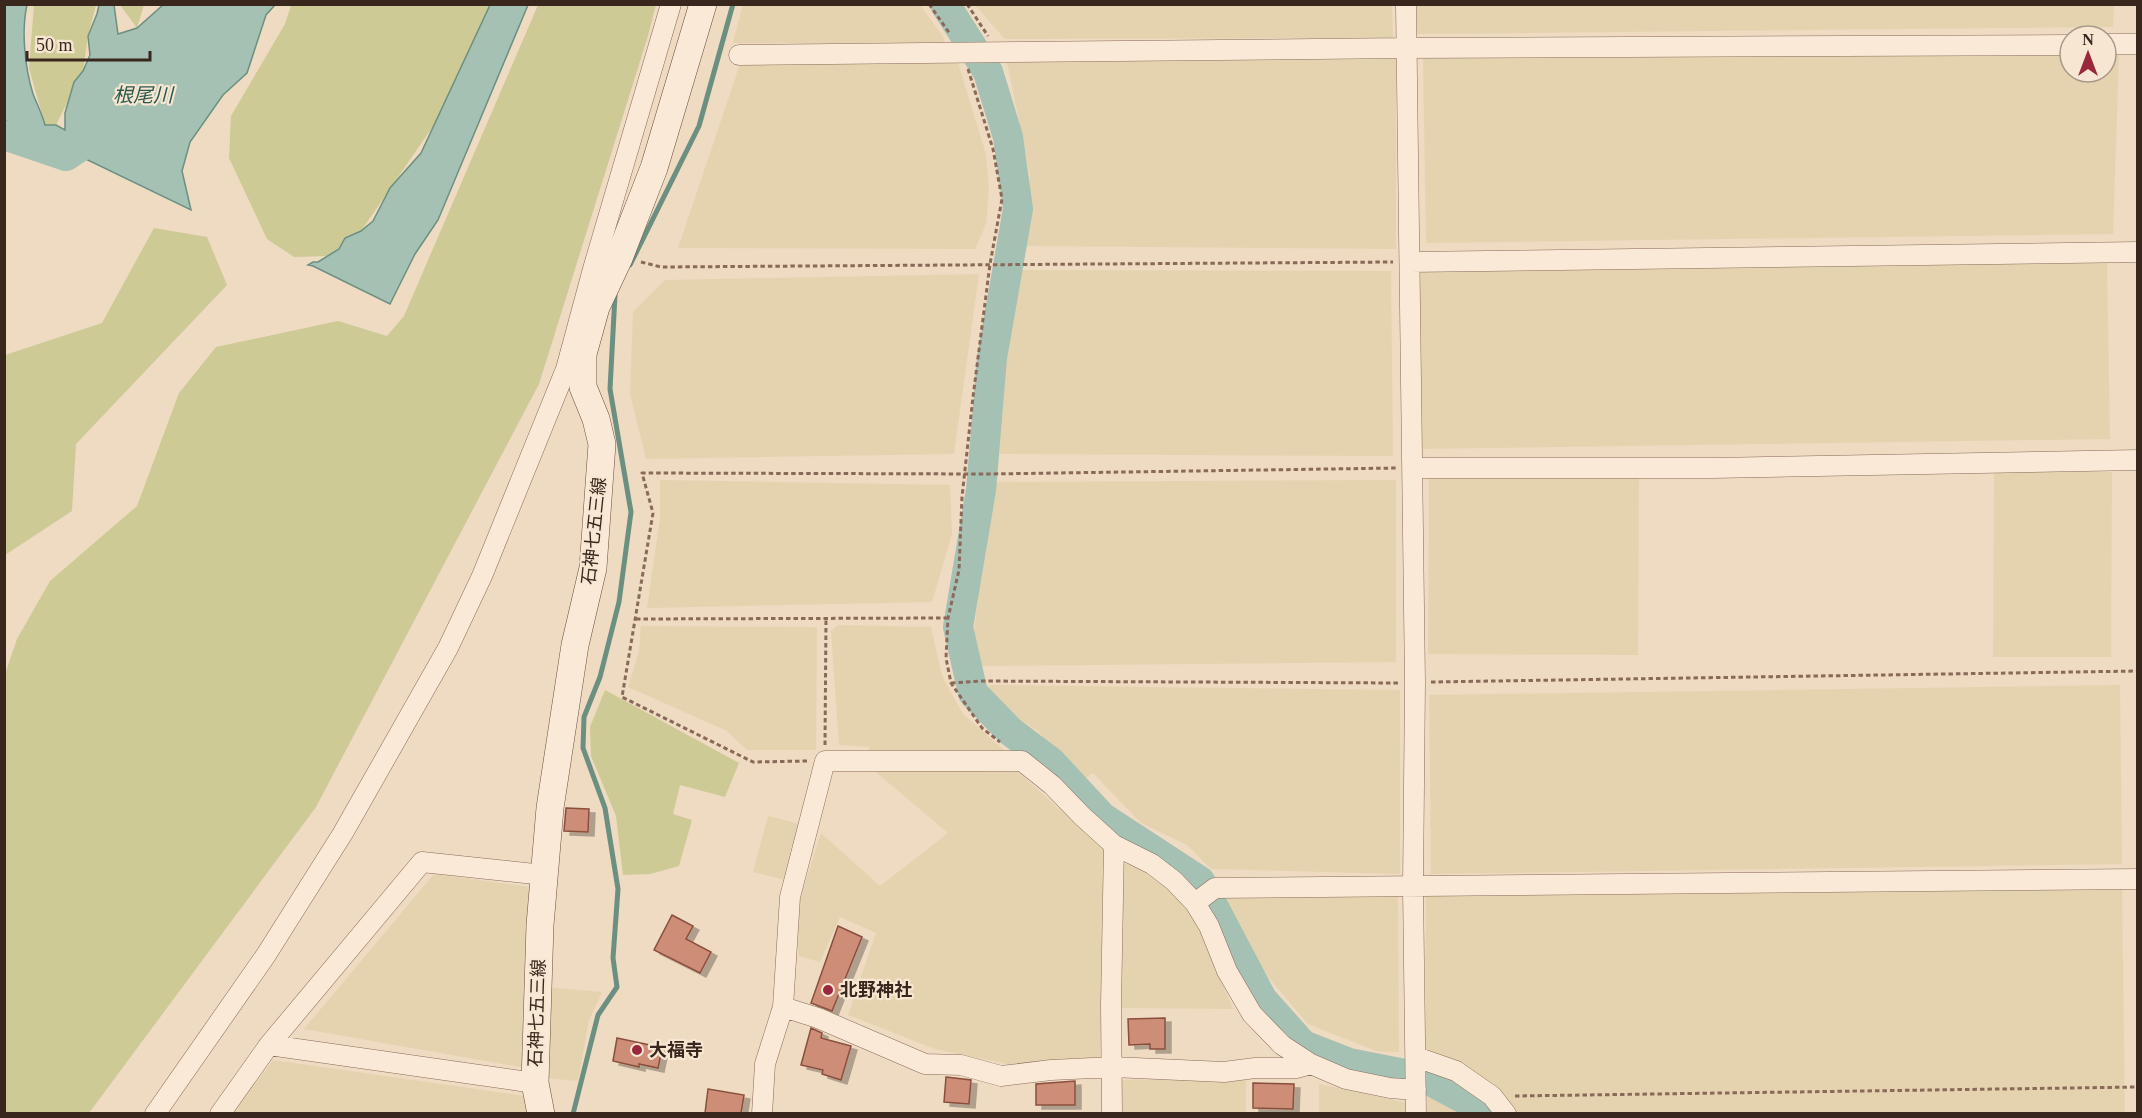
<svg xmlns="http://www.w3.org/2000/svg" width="2142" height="1118" font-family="'Times New Roman','Noto Sans JP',serif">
<defs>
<filter id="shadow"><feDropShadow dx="6" dy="4" stdDeviation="0" flood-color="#0004"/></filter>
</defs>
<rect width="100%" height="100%" fill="#efdac2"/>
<path fill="#e5d3af" d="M743,4l177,1 24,33 -1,6 -210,-1z
M1415,4l699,1 -1,22 -698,7z
M975,5h417l1,33 -388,1z
M2070,55v17h36v-17h13l-6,179 -687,9 -3,-186z
M1396,59v190l-371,-3 5,-71 -23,-113z
M958,63l28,91 3,33 -3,37 -11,25 -297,-1 62,-184z
M2107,261l3,178 -692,10 -2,-179z
M1018,270l373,1 2,185 -394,-2 10,-136z
M979,274l-25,180 -308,5 -16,-65 3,-82 32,-32z
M1994,471l118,1 -1,185h-118z
M1429,475l210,1 -1,179 -210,-1z
M660,480l290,5 2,49 -20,68 -285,6 13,-90z
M1396,480v182l-417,4 -5,-34 18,-150z
M838,625l93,2 11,49 21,38 42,37v4h-136v-8l-30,-2 -8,-114z
M641,626l176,1 -1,123h-69l-20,-19 -99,-44 11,-36z
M989,685l411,5v184l-189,-5 -24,-24 -46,-22 -48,-50 -12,8 -43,-50 -43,-27z
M2120,685l2,179 -691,10 -2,-179z
M871,768l147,4 89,79 -7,207 -89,7 -76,-16 -87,-34 28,-82 -36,-16 -20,45 -22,-6 1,-54 22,-69 59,53 68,-53z
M768,816l32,8 -15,56 -32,-8z
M1120,864h12l42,28 22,30 37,87 -112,-1z
M434,874l97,13 -5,181 -222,-39z
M2122,887l3,226h-607l-24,-29 -41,-22 -28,-8 1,-162z
M1398,892l1,160 -23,-1 -68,-27 -51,-60 -38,-70z
M544,987l58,5 -13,28 -11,61 -33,-3z
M273,1060l252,36 5,18h-297z
M1246,1078v35l-127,1 1,-34z
M1319,1084l88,19v10l-88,1z
M1427,1088l35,18 7,7h-42z"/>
<path fill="#cdca96" d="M34,5h62l-8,31 -5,35 -27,54h-11l-16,-57z
M120,5h24l-7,23z
M291,5h199l-52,114 -77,112 -33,25 -34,1 -27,-18 -38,-81 2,-42 54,-92z
M538,5h118l-9,34 -108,345 -223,423 -227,306h-84l-1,-436 13,-38 33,-58 87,-75 42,-113 37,-46 122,-26 49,15 17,-20z
M154,228l53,9 20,48 -151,159 -4,67 -67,44v-200l97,-32z
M605,690l134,73 -14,34 -45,-12 -7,29 19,6 -13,46 -29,8 -27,1 -7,-59 -25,-60 -1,-29z"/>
<path fill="#a5c1b4" stroke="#6b9081" stroke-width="1.5" d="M4,5h23c-6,26 -2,63 6,89 4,10 9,20 12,31h11l9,5v-17l9,-31 9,-11 7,-16 -2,-19 9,-22 2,-9h15l4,29 19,-6 26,-23h112l-9,10 -19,58 -24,22 -33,47 -8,29 9,39 -186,-90z
M490,5h38l-90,215 -23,34 -25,50 -77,-38 -5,-1 5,-3h5l21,-13 6,-11 16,-7 12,-10 17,-33 31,-35z"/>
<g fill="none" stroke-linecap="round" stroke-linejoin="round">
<path stroke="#6b9081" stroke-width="5" d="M630,265l69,-139 34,-122
M573,1114l25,-99 19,-28 -4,-29 5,-69 -13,-81 -22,-60 1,-31 16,-40 19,-75 12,-90 -21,-123 5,-94"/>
<path stroke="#a5c1b4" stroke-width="30" d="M945,4l43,68 20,65 10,72 -26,149 -11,132 -23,137 15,66 37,38 41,31 51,55 98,64 62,118 41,46 46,18 76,15 45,24 12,12
M4,135l62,21 39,-26"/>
</g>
<path fill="#ce8d77" stroke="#894f3e" stroke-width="1.5" filter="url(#shadow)" d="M566,808l23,1 -1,23 -24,-1z
M672,915l21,11 -7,13 25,13 -11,21 -46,-23z
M838,926l24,11 -30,74 -21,-8z
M1165,1018v31h-15v-5l-21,1 -1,-26z
M811,1028l11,5 -1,5 30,8 -10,34 -19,-6 1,-4 -22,-5z
M617,1038l43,9 -1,7h2l-3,14 -19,-4v3l-26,-6z
M946,1077l25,3 -2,24 -25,-2z
M1075,1081v24h-39v-21z
M1253,1083l41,1 -1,25 -40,-1z
M708,1089l36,6 -3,18h-36z"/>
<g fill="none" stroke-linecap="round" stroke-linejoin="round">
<defs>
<path id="street" d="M1406,4l9,679 -2,204 3,227
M2106,44h32
M739,55l667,-7 664,-3
M1410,262l728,-10
M1413,468h299l426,-8
M1195,903l20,-15 923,-9
M783,1007l35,11 107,46 36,1 40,11 50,-6 62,-3 111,5 31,-4h41l15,-4
M269,1045l266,38
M1416,1057l40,14 36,25 14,18
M155,1114l111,-159 77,-122 105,-185 34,-72 84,-207 27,-100 78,-265
M220,1114l49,-69 153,-183 122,13
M762,1114l3,-50 18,-57 7,-110 35,-136h197l30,24 30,31 32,29 38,19 22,17 21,22 14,23 18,45 25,43 30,31 29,19 35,15 44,9 26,2
M1112,1114l-1,-109 3,-160"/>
<path id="secondary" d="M541,1114l-6,-31 5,-158 10,-117 25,-163 18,-77 9,-124 -6,-25 -13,-32v-33l13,-47 23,-49 35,-90 49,-164"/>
</defs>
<use href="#street" stroke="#896a59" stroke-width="21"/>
<use href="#secondary" stroke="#6b4c3c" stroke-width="28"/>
<path stroke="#896a59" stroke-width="3" stroke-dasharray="4.5 3" stroke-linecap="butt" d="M929,4l21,30
M967,4l21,32
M968,69l25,80 9,50 -12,65 -17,133 -11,100 -3,73 -11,48 -2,40 5,25 31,45 18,14
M641,262l20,5 732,-5
M636,619l312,-1
M1431,682l707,-11
M951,683l29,-2 418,2
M825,745l1,-126
M807,761l-54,1 -131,-65 31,-184 -11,-40 347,1 408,-6
M1515,1096l623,-9"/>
<use href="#street" stroke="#f9e9d6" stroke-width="20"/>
<use href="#secondary" stroke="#f9e9d6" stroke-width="27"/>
</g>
<g fill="#9a283c" stroke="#f6e6d2" stroke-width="2">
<circle cx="828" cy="990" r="6"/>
<circle cx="637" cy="1050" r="6"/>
</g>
<g text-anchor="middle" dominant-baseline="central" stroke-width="4.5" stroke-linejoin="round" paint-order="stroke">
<g font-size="18" fill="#39261d" stroke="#f6e6d2">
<text transform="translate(594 531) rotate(-84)">石神七五三線</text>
<text transform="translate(537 1013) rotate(-88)">石神七五三線</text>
</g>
<g font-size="18" font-weight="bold" fill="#39261d" stroke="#f6e6d2" text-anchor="start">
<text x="840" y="990">北野神社</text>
<text x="649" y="1050">大福寺</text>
</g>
<g font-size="20" font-style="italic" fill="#2c594e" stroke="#f6e6d2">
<text x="143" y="95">根尾川</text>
</g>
</g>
<rect width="2142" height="1118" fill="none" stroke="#39261d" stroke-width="12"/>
<g transform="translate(2088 54)"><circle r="28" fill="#f6e6d2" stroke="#aa998a" stroke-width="1.5"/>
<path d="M0-4.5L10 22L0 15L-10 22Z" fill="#9a283c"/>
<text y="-9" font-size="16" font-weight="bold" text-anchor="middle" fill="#39261d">N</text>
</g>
<path d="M27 51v9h123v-9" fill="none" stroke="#39261d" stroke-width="3"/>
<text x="36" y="51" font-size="18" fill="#39261d" stroke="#f6e6d2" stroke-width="4.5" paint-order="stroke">50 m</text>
</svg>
